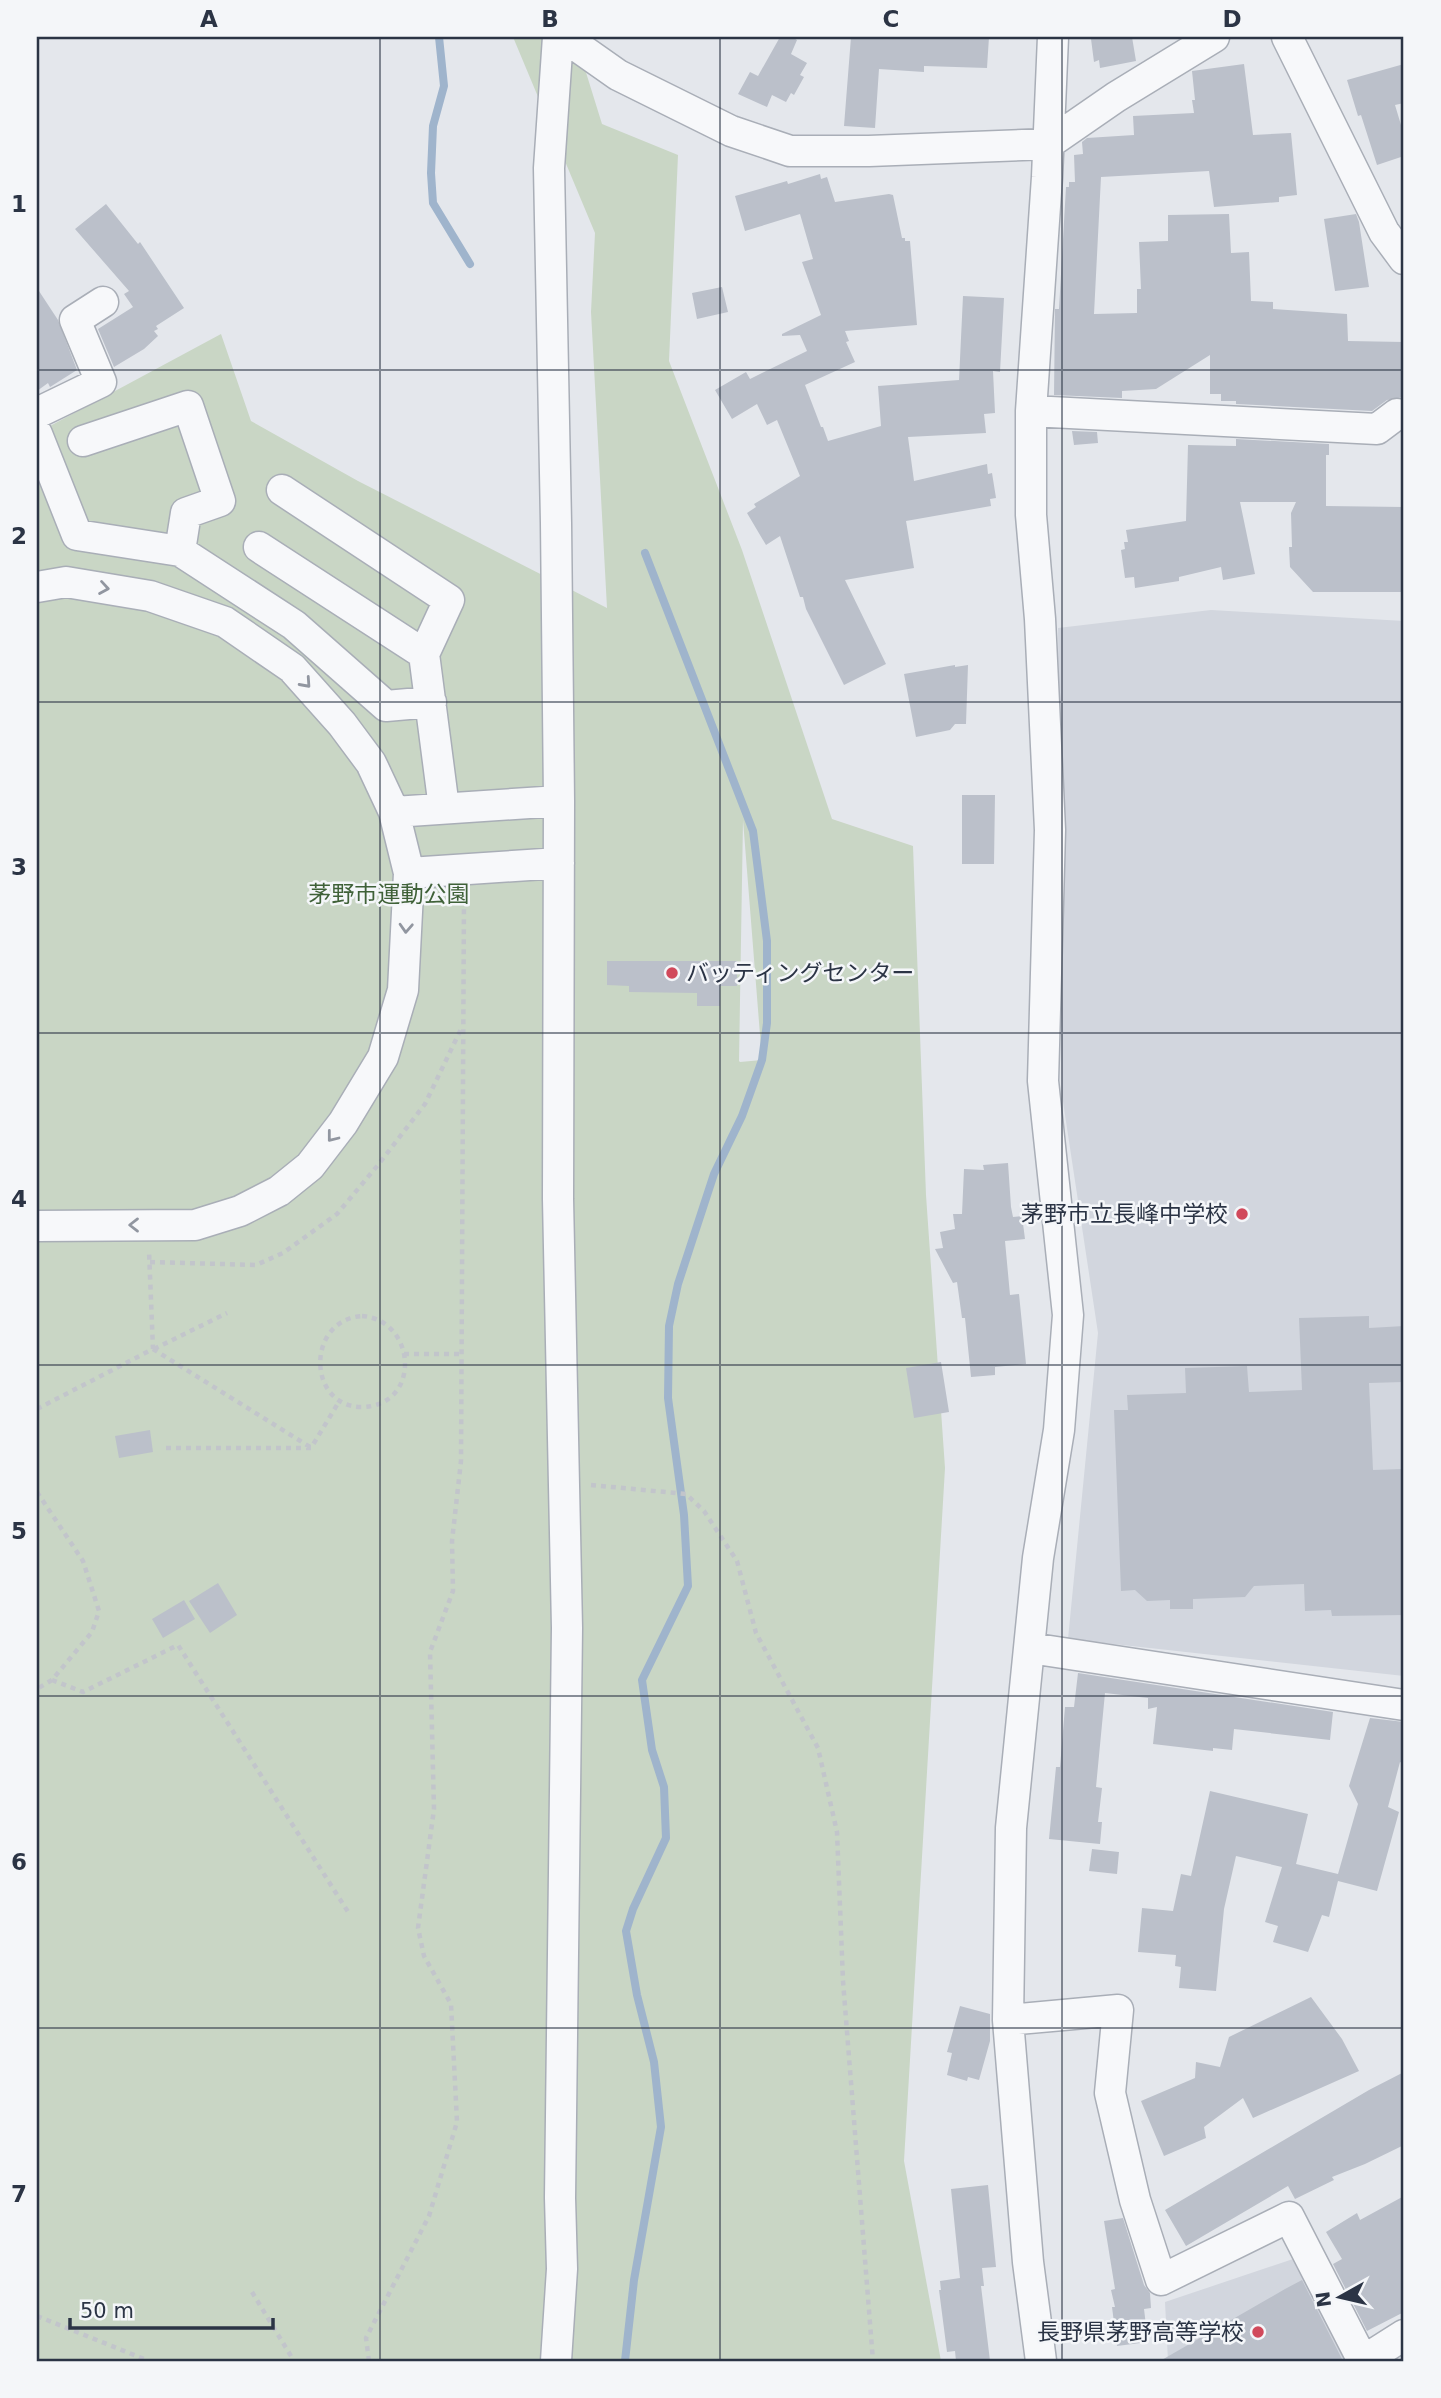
<svg xmlns="http://www.w3.org/2000/svg" width="1441" height="2398" font-family="'DejaVu Sans','Noto Sans JP',sans-serif">
<rect width="100%" height="100%" fill="#e4e7ec"/>
<path fill="#d2d6de" d="M1211,610l193,11v1055l-336,-37 30,-306 -36,-238 -4,-467z
M1296,2258l76,103h-204l-3,-59z"/>
<path fill="#c9d6c5" fill-rule="evenodd" d="M513,37h62l27,87 76,31 -9,206 73,189 90,269 81,27 13,349 19,273 -41,693 37,200h-904v-1928l184,-99 30,87 107,60 249,127 -16,-296 4,-79zM743,820l19,240 -22,2 -1,-1z"/>
<g fill="none" stroke-linecap="round" stroke-linejoin="round">
<path stroke="#9fb4cc" stroke-width="8" d="M439,37l5,49 -11,40 -2,47 2,30 37,61
M625,2361l9,-81 27,-153 -7,-65 -17,-67 -11,-64 7,-22 33,-71 -2,-51 -12,-37 -10,-70 46,-94 -4,-71 -16,-117 1,-72 9,-42 36,-110 28,-58 20,-56 5,-37v-82l-14,-110 -108,-278"/>
</g>
<path fill="#bbc0ca" d="M780,37h12l5,3 -6,14 16,9 -7,12 4,2 -10,18 -3,-2 -5,9 -14,-7 -5,12 -29,-13 12,-22 8,4z
M851,37h138l-2,31 -63,-2v6l-45,-3 -4,59 -31,-2z
M1094,37h38l4,24 -36,7 -1,-8 -5,2 -3,-23h4z
M1244,64l9,71 38,-2 6,62 -18,2v5l-65,5 -5,-36 -108,6 -7,137 43,-1v-24h4l-2,-47 29,-1v-26l61,-1 2,39 18,-1 2,49 22,1v7l74,5 1,27 56,1v55l-17,3 -15,11 -136,-7v-3h-15v-7h-11v-39l-54,34 -34,2v7l-68,-3 1,-86h4l7,-122h3v-5h6l-1,-27 9,-1 -1,-12 5,-4 47,-3 -1,-19 61,-3 -2,-13h3l-3,-29z
M1404,64v39l-9,2 9,30v21l-27,9 -16,-50 -3,1 -11,-36z
M820,174l1,5 6,-2 8,25 54,-8 4,1 9,43h3v3h5l7,84 -72,6 4,10 -3,1 9,20 -50,23 16,42h2l5,14 53,-15 -3,-40 81,-6 4,-84 41,2 -4,74 -7,-1 2,42 -11,1 2,19 -78,4 6,44 73,-17 1,10 4,-1 4,25 -6,1 1,7 -85,15 8,47 -69,12 41,84 -42,21 -38,-76 -3,-12h-3l-20,-61 -14,9 -19,-32 9,-6 -2,-3 46,-28 -23,-56 -10,5 -10,-21 -25,15 -17,-29 31,-18 4,7 57,-28 -7,-16 -18,1v-2l39,-19 -19,-53 11,-3 -13,-45 -55,17 -10,-35 52,-15 1,3z
M106,204l32,40 2,-2 44,66 -28,18 2,3 -4,2 4,5 -14,13 -30,18 -16,-38 35,-22 -9,-13 5,-3 -54,-62z
M1356,214l3,8 10,65 -34,4 -11,-72z
M722,287l6,25 -31,7 -5,-26z
M37,288l21,32 19,50 -27,17 -2,-4 -11,8z
M1072,431l25,1 1,11 -24,2z
M1236,439l93,5v11h-3v51l78,1v85h-91l-23,-25 -1,-20h3l-1,-34 5,-11h-56l15,72 -32,6 -2,-13 -42,10v4l-44,7 -1,-11 -9,1 -4,-28 4,-1 -1,-7h4l-2,-12 60,-9 2,-76 48,1z
M955,665v2l13,-2 -2,59h-11l-5,6 -34,7 -12,-63z
M962,795h33l-1,69h-32z
M607,961h130v25h-17v20h-23v-13l-68,-1v-6l-22,-1z
M1008,1163l3,44 2,10 9,-1 3,23 -20,2 5,54 9,-1 7,70 -31,3v8l-24,2 -6,-59h-3l-5,-36 -4,1 -18,-34 8,-1 -3,-16 15,-3 -2,-15h9l2,-45 20,1 -1,-5z
M1369,1316v12l35,-2v56l-35,1 4,87 30,-1 1,146 -72,1 -1,-6 -26,1 -1,-27 -50,2 -9,11 -52,2v10h-23v-9l-23,1 -12,-11 -14,1 -7,-181h14l-1,-15 59,-2 -1,-25 62,-2 2,26 53,-2 -3,-72z
M941,1362l8,50 -35,6 -8,-50z
M150,1430l3,22 -34,6 -4,-22z
M218,1583l19,32 -27,18 -21,-32z
M184,1600l11,19 -32,19 -11,-19z
M1078,1673l255,39 -3,28 -96,-11 -2,21 -19,-2v3l-60,-7 4,-37 -9,2v-11l-43,-5 -9,94 6,1 -4,34h4l-2,22 -51,-5 7,-72h4l5,-60h9z
M1370,1718l34,4v42l-4,-2 -12,45 11,5 -22,79 -39,-10 -9,36 -7,-2 -14,37 -35,-10 5,-16 -13,-4 17,-55 -46,-11 -12,53 -8,82 -37,-3 2,-21 -6,-1 1,-11 -38,-3 4,-44 31,3 8,-37 10,2 19,-85 98,23 -12,50 42,10 20,-70 -9,-18z
M1092,1849l27,3 -2,22 -28,-3z
M1311,1997l31,42 17,32 -106,47 -10,-20 -39,29 2,11 -42,18 -23,-55 54,-23 1,-16 24,5 9,-30z
M960,2006l30,8v27l-11,39 -11,-3 -1,4 -20,-6 5,-22 -5,-1z
M1404,2072v73l-39,19 -33,13 2,3 -39,19 -7,-13 -102,60 -21,-36 204,-120z
M988,2185l8,82 -14,1 2,18h-3l9,75h-34l-1,-10 -8,1 -8,-62h2l-1,-9 20,-3 -9,-89z
M1404,2196v116l-37,19 -34,-67 9,-5 -16,-27 31,-19 3,7z
M1123,2218l21,67 6,8 1,15 -7,1 4,33 -31,4 -5,-39h3l-4,-17 4,-1 -11,-68z
M1302,2280l41,81h-183l125,-72z"/>
<g fill="none" stroke-linecap="round" stroke-linejoin="round">
<defs>
<path id="minor" d="M564,37l54,38 113,56 59,20h79l179,-7 68,-47 98,-60
M1287,37l97,195 20,27
M1031,411l346,18 20,-15 7,1
M37,413l64,-31 -26,-62 28,-18
M37,434l40,101 103,16 114,74 92,81 45,-4
M83,441l105,-35 32,95 -34,12 -6,38
M282,490l167,110 -25,54
M259,547l165,107 20,154
M37,587l29,-5 84,14 75,26 67,46 50,56 29,39 23,49 15,61 -6,117 -20,67 -40,66 -33,43 -31,25 -39,20 -45,14 -158,1
M394,812l165,-11
M409,873l150,-10
M1030,1648l374,57
M1008,2020l110,-10 -8,83 25,107 26,80 128,-63 74,144 41,-26
M556,2361l6,-92 -2,-71 7,-570 -9,-429 1,-398 -3,-278 -7,-355 9,-131
M1041,2361l-13,-99 -20,-242 3,-192 27,-270 21,-128 9,-115 -25,-234 7,-251 -10,-211 -9,-104v-104l16,-234 6,-140"/>
</defs>
<use href="#minor" stroke="#a9aeb7" stroke-width="33"/>
<path stroke="#c2c5cb" stroke-width="4.5" stroke-dasharray="5 5" stroke-linecap="butt" d="M150,1262l106,3 27,-12 54,-39 41,-49 47,-61 36,-75
M362,1316c55,4 60,91 -1,91 -54,-1 -55,-87 1,-91z
M153,1349l157,98
M154,1349l73,-36
M404,1354h57
M37,1409l116,-60 -4,-98
M166,1448h145l29,-48
M591,1485l95,9 18,17 33,50 19,72 62,115 19,84 6,149 30,380
M37,1492l46,69 16,50 -7,21 -40,48 -15,9
M52,1680l31,12 95,-47 172,270
M252,2292l42,69
M37,2316l112,45
M369,2361l-3,-23 63,-122 28,-94 -6,-118 -27,-48 -6,-28 16,-119 -4,-157 23,-61 -1,-50 9,-80 3,-566"/>
<use href="#minor" stroke="#f7f8fa" stroke-width="30"/>
</g>
<defs><path id="oneway-chevron" d="M-2-3.5L2.5 0L-2 3.5" fill="none" stroke-width="1.6" stroke-linecap="round" stroke-linejoin="round" transform="scale(1.75)"/></defs>
<g stroke="#9196a0">
<use href="#oneway-chevron" transform="translate(104 588) rotate(9)"/>
<use href="#oneway-chevron" transform="translate(306 683) rotate(48)"/>
<use href="#oneway-chevron" transform="translate(406 928) rotate(93)"/>
<use href="#oneway-chevron" transform="translate(332 1137) rotate(128)"/>
<use href="#oneway-chevron" transform="translate(134 1225) rotate(180)"/>
</g>
<path fill="none" stroke="#2b3445" stroke-width="2" stroke-opacity="0.55" d="M380,37v2324M720,37v2324M1062,37v2324M37,370h1367M37,702h1367M37,1033h1367M37,1365h1367M37,1696h1367M37,2028h1367"/>
<g fill="#d1495b" stroke="#f4f6f9" stroke-width="2.5">
<circle cx="672" cy="973" r="7"/>
<circle cx="1242" cy="1214" r="7"/>
<circle cx="1258" cy="2332" r="7"/>
</g>
<g text-anchor="middle" dominant-baseline="central" stroke-width="5" stroke-linejoin="round" paint-order="stroke">
<g font-size="23" fill="#3f6138" stroke="#f4f6f9">
<text x="389" y="894">茅野市運動公園</text>
</g>
<g font-size="23" fill="#2b3445" stroke="#f4f6f9" text-anchor="end">
<text x="686" y="973" text-anchor="start">バッティングセンター</text>
<text x="1228" y="1214">茅野市立長峰中学校</text>
<text x="1244" y="2332">長野県茅野高等学校</text>
</g>
</g>
<rect width="1441" height="2398" fill="none" stroke="#f4f6f9" stroke-width="77"/>
<g transform="translate(1340 2297) rotate(262)" stroke="#f4f6f9" stroke-width="5" paint-order="stroke">
<path d="M0-5L12 26L0 18L-12 26Z" fill="#2b3445"/>
<text y="-10" font-size="19" font-weight="bold" text-anchor="middle" fill="#2b3445">N</text>
</g>
<path d="M70 2318v10h203v-10" fill="none" stroke="#2b3445" stroke-width="3.5"/>
<text x="80" y="2318" font-size="21" fill="#2b3445" stroke="#f4f6f9" stroke-width="5" paint-order="stroke">50 m</text>
<rect x="38" y="38" width="1364" height="2322" fill="none" stroke="#2b3445" stroke-width="2.5"/>
<g font-size="23" text-anchor="middle" font-weight="bold" fill="#2b3445">
<text x="209" y="27">A</text>
<text x="550" y="27">B</text>
<text x="891" y="27">C</text>
<text x="1232" y="27">D</text>
<text x="19" y="212">1</text>
<text x="19" y="544">2</text>
<text x="19" y="875">3</text>
<text x="19" y="1207">4</text>
<text x="19" y="1539">5</text>
<text x="19" y="1870">6</text>
<text x="19" y="2202">7</text>
</g>
</svg>
